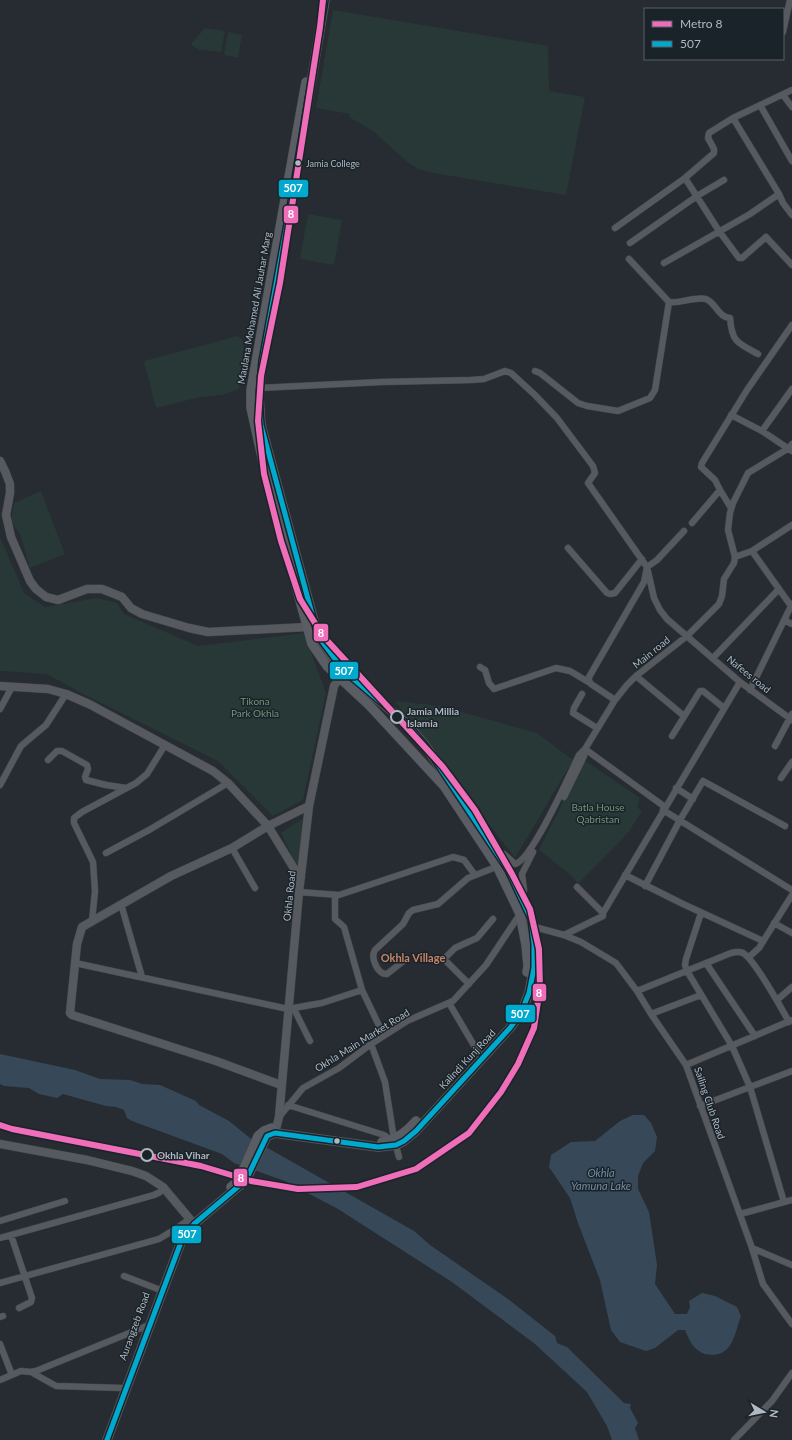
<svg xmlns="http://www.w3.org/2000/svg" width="792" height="1440" font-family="Lato,sans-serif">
<rect width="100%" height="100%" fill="#262c31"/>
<path fill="#273837" d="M333,10l215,36 1,45 36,6 -19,98 -133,-22 -15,-4 -12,-8 -33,-30 -24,-14 1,-3 -34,-6z
M205,28l20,3 -4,21 -21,-2 -9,-5c3,-6 9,-11 14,-17z
M228,32l14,3 -4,23 -14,-3z
M308,214l34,6 -8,45 -34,-6z
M238,336l6,6 -5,47 -17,6 -22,2 -44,11 -12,-47z
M41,491l24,63 -35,14 -10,-34 -9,-13 3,-18z
M0,537l24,56 21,14 52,-9 20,5 7,11 74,32 106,-13 22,60 -23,107 -30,16 -55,-55 -133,-66 -38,-21 -47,-3z
M395,701l45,5 97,27 36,27 -58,98z
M584,760l56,38 -3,8 5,6 -15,22 -49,50 -6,-8 -33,-26z
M303,818l-1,45 -6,2 -15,-32z"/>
<path fill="#374959" d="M0,1054l75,16 25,9 30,1 12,4 18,1 36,16 3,4 30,16 21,17 164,93 16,14 78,54 47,37 2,7 10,4 57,56 7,1 -1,4 8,15 -3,5 4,12h-27l-5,-14 -20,-34 -52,-48 -83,-62 -114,-73 -53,-28 -51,-18 -12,-9 -90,-33 -5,-3 -3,-8 -8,-3 -10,-1 -43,-12 -6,4 -18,-4 -10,-6 -25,-2 -4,-2z
M633,1115h11l7,8 6,14 -2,14 -12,12 -5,13v13l11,23 8,53 -2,19 20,30h12l3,-7 -1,-6 13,-8 13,3 22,11 4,9c-4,10 -6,24 -13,32 -7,8 -21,9 -29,3 -7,-4 -11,-14 -14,-21h-7l-23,18 -9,3 -26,-9 -9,-12 -11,-50 -22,-57 -8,-25 -21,-31 2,-12 20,-13 24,-1 25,-20z"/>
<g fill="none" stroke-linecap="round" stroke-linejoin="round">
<defs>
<path id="minor" d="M783,32l7,-32
M783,95l9,12
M760,105l32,56
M733,118l46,76 4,9 9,12
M685,178l34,53 20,27h3l24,-21 26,28
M615,228l70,-50 29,-25v-4l-6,-11 1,-5 24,-15 59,-28
M630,243l67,-47 27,-16
M629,259l40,43c10,2 27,-6 37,-3 10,4 12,18 24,19 2,24 7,25 28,36
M664,263l86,-49 29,-20
M535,371l5,2 38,30 9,3 31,5 32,-13 5,-8 14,-88
M259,388l122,-6 90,-2 13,-1 21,-8 6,2 24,22 22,23 36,48 2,7 -7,10 59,84 7,31 6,12 7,9 73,63 52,38
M731,415l31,16 30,20
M762,431l30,-42
M731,508l-11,-18 -5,-10 -14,-13 1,-4 45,-73 45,-65
M692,523l28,-33
M568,548l39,45 3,1 5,-1 27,-34
M752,551l39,55
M735,557l17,-6 40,-26
M784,620l8,4
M713,658l66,-69
M480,667l5,3 4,13 5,6 62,-21 14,3 20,12
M636,676l48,40
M750,690l42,-86
M582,694l-8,14 -1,5 24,15
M615,700l-24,-16 -2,-3v-4l55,-95 3,-15 10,-7 27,-29
M0,709l12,-22
M672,736l28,-45h3l21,17
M775,746l17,-32
M585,749l80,58
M48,760l9,-9h5l25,14 1,4 -3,8 1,3 20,5 20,3
M781,778l11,-16
M0,785l21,-39 25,-21 20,-31
M676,788l17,11
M564,797l20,-41 1,-7
M663,810l129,80
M232,848l23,40
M496,852l8,2 11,10c17,-4 55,-90 64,-109l6,-6 30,-49 12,-15 9,-9 51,-40 32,-32 3,-8 2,-17 10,-16 1,-6 -7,-27 2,-17 3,-10 15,-30 41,-25 3,-4
M106,853l43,-23 79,-47
M625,875l58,29 80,37
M645,886l35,-66 23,-39 82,45
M299,892l40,3 114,-38 11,3 11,15
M335,895v24l9,8 18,63 22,46
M522,899l2,-9 -2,-16 11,-22
M121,904l21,73
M603,913l137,-231
M701,913l-15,46 -1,6 2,6 45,75 18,41 34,115
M92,921l3,-30 -2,-29 -19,-39v-5l8,-6 54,-29 11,-9 18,-29
M774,923l18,10
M531,926l33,9 17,7 35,21 21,28 14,23 35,51 66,183 11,36 29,40
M564,935l39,-19v-3l-26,-26
M749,957l10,-9 33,-53
M406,959l-19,15c-9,1 -17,-16 -12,-24l28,-26 6,-11 4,-3 25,-6 30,-26 33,-13
M75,963l213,46 34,-6 40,-13
M706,963l49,73
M469,984l-25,-25 11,-11 22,-10 16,-19
M637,991l94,-38c4,-1 8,-2 12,0 11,6 39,56 46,69
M777,1000l15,-13
M449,1003l30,51
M294,1009l16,32
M651,1014l50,-19
M371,1044l14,38 9,57 5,18
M686,1065l106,-45
M288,1105l96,30 7,5
M700,1106l92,-35
M279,1117l24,-29 36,-20 32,-24 36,-23 46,-20 33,-36 34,-51
M740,1214l52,-14
M0,1221l65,-20
M11,1235l21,63 -1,4 -12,6
M0,1238l154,-43 6,-3 3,-5
M752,1248l40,17
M124,1276l39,15
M0,1283l159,-44 18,-11 13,-9
M0,1317l3,-1
M0,1344l12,31
M31,1372l25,14 67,2 4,1
M0,1380l21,-9 10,1 5,-1 113,-46
M734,1440l38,-39 20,-28"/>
<path id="tertiary" d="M0,461l5,10 5,13v9l-4,22 5,22 19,44 6,8 10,8 12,3 29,-11h15l20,8 9,11 11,6 47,14 19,4 99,-5
M0,686l48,3 18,5 23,10 124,67 15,12 40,43 27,44 6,7
M281,1085l-65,-24 -144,-46 -2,-2 7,-69 5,-17 89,-51 61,-28 36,-22 41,-20
M276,1129l3,-12 20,-225 10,-86 25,-120 9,-13
M0,1144l87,16 45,11 14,5 17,11 31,37"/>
<path id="secondary" d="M306,82l-55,308v18l17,76 44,160 15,22 42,39 75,81 53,80 23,48 6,31 2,21 -1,6
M382,1142c14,-1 26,-12 34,-21
M231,1187l5,-4 5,-8 17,-39 6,-5 8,-3
M107,1440l74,-198 13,-18 52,-44 21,-44 8,-3 103,14 18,-2 8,-4 12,-10 94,-103 11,-15 8,-20 5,-25v-24l-3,-25 -23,-49 -83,-125 -18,-21 -63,-53 -12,-15 -14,-20 -57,-211 -2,-27 3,-37 29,-159 34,-202"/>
</defs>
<use href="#minor" stroke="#44484b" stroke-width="7"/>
<use href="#tertiary" stroke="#44484b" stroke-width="9"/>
<use href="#secondary" stroke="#44484b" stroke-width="10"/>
<use href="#minor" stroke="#565a5f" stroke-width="6"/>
<use href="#tertiary" stroke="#565a5f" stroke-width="8"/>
<use href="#secondary" stroke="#5a5e64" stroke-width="9"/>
<defs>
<path id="bus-1" d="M107,1440l74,-198 13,-18 52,-44 21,-44 8,-3 103,14 18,-2 8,-4 12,-10 94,-103 11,-15 8,-20 5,-25v-24l-3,-25 -23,-49 -83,-125 -18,-21 -63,-53 -26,-35 -57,-211 -2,-27 3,-37 29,-159 34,-202"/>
</defs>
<use href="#bus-1" stroke="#1b232a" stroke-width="8"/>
<use href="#bus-1" stroke="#00a9ce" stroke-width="5"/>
<defs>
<path id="metro-1" d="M0,1125l12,4 189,37 50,15 47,8 59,-2 59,-18 53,-36 32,-41 17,-28 16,-36 6,-40 -1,-39 -9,-40 -18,-35 -37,-64 -32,-43 -120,-131 -23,-37 -19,-58 -17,-67 -6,-53 3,-45 19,-93 40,-256 3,-27"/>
</defs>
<use href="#metro-1" stroke="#1b232a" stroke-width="9"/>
<use href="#metro-1" stroke="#f06eb9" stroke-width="6"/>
</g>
<g fill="#afb9c2" stroke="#1b232a" stroke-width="1.5">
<circle cx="298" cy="163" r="3.5"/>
<circle cx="337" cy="1141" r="3.5"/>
</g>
<g fill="#1b232a" stroke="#afb9c2" stroke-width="2">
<circle cx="397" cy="717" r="6"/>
<circle cx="147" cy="1155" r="6"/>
</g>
<g text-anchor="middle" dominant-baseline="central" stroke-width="3" stroke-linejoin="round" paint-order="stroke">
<g font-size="9" fill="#afb9c2" stroke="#1b232a" text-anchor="start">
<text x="306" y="163">Jamia College</text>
</g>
<g font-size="10" fill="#afb9c2" stroke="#1b232a">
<text transform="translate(254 308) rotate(-80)">Maulana Mohamed Ali Jauhar Marg</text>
<text transform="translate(651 652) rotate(-39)">Main road</text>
<text transform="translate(749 674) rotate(39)">Nafees road</text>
<text transform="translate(289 896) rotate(-84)">Okhla Road</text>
<text transform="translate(362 1040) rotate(-32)">Okhla Main Market Road</text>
<text transform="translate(467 1059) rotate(-47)">Kalindi Kunj Road</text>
<text transform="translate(710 1103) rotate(71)">Sailing Club Road</text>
<text transform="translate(134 1326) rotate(-70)">Aurangzeb Road</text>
</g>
<g font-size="10" fill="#709675" stroke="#1b232a">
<text x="255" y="701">Tikona<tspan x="255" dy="12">Park Okhla</tspan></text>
<text x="598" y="807">Batla House<tspan x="598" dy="12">Qabristan</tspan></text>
</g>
<g font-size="10" font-weight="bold" fill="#afb9c2" stroke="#1b232a" text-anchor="start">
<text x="407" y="711">Jamia Millia<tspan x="407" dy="12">Islamia</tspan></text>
<text x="157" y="1155">Okhla Vihar</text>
</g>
<g font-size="11" font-weight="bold" fill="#c88565" stroke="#1b232a">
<text x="413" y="957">Okhla Village</text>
</g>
<g font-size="11" font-style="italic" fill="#728da3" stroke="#1b232a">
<text x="601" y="1172">Okhla<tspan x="601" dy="13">Yamuna Lake</tspan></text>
</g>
</g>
<g stroke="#1b232a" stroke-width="1.5">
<rect x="278" y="179" width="31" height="19" rx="4" fill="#00a9ce"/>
<rect x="283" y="205" width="16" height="19" rx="4" fill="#f06eb9"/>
<rect x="313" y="623" width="16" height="19" rx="4" fill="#f06eb9"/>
<rect x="329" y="661" width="30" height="19" rx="4" fill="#00a9ce"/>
<rect x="532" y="983" width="15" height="19" rx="4" fill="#f06eb9"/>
<rect x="505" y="1004" width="31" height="19" rx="4" fill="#00a9ce"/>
<rect x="233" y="1168" width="15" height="19" rx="4" fill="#f06eb9"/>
<rect x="171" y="1225" width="31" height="19" rx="4" fill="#00a9ce"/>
</g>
<g font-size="11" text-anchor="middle" font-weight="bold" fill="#fff">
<text x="293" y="192">507</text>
<text x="291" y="218">8</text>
<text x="321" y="637">8</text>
<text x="344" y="675">507</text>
<text x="539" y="997">8</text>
<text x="520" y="1018">507</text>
<text x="241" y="1182">8</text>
<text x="187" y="1238">507</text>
</g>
<rect x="644" y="8" width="140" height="52" fill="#1b232a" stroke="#565f67"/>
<rect x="652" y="21" width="20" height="6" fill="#f06eb9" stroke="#565f67"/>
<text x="680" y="28" font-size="12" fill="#afb9c2">Metro 8</text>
<rect x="652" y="41" width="20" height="6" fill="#00a9ce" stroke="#565f67"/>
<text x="680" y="48" font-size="12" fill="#afb9c2">507</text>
<g transform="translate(764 1412) rotate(100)" stroke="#1b232a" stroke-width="3" paint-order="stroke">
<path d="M0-3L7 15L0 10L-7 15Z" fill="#afb9c2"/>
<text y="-6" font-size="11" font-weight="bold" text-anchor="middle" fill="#afb9c2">N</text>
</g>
</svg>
